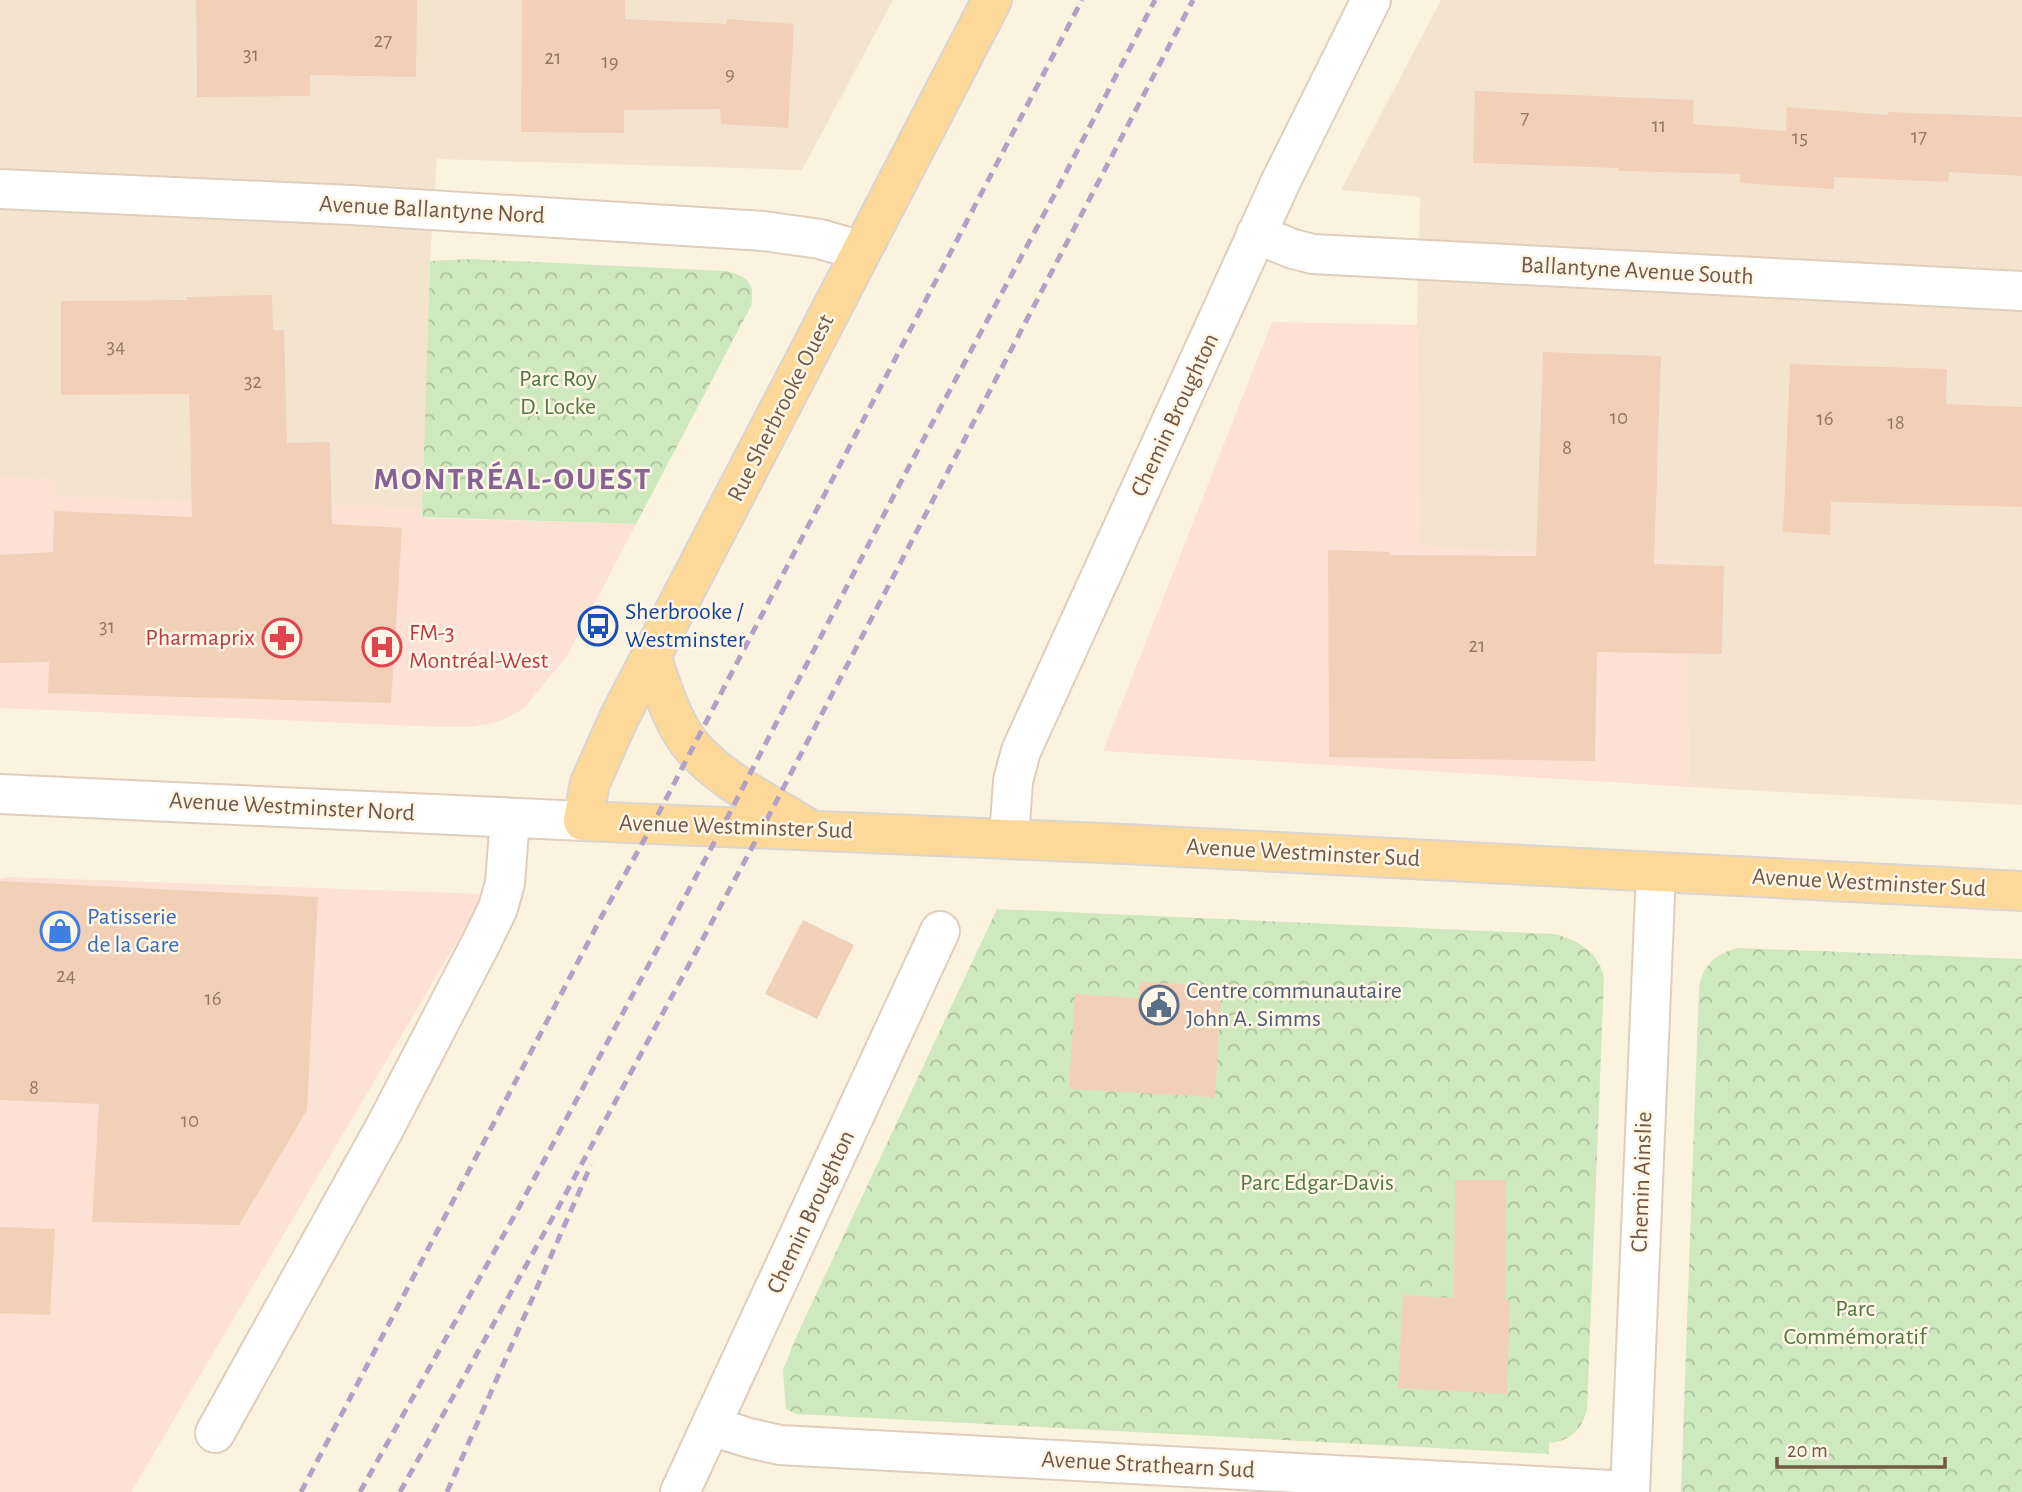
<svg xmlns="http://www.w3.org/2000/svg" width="2022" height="1492" font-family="'Alegreya Sans',sans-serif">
<defs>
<pattern id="park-crowns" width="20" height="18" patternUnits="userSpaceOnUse" patternTransform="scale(1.75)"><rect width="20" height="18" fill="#cfe9bf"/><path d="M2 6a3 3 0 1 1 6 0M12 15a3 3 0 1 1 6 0" fill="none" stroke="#acc09d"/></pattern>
</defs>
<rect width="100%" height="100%" fill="#fcf2e0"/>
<path fill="#f4e4cf" d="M0,0h893l-91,170 -365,-11 -7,102 -7,247 -368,-11 1,-17 -56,-3z
M1441,0h581v805l-333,-18 -3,-225 -266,-16 -3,-221 3,-128 -79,-7z"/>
<path fill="#fde1d4" d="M1272,322l145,3 3,221 266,16 3,225 -586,-36z
M0,477l56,3 -1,17 368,11 -1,9 4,1 210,6 -69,132 -44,53 -25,13 -28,5h-29l-441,-19z
M10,877l475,17 -354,598h-131v-613z"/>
<path fill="url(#park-crowns)" d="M470,259l256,12c21,5 30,12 25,35l-115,218 -214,-7 8,-256z
M997,909l558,25c26,8 42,17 49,43l-17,433c-6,20 -16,31 -38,33v11l-753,-40 -10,-5 -3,-39 14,-35z
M1737,948l285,11v533h-341l18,-505c4,-22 17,-33 38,-39z"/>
<path fill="#f2d0b8" d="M196,0h221l-1,77 -106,-2v21l-113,1z
M522,0h103v19l102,5v-5l67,5 -6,104 -67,-4 -1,-15 -96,1v23l-103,-1z
M1475,91l219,9 -1,24 93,7 1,-24 101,8v-3l134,5v59l-73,-4 -1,10 -114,-5v12l-94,-6v-9l-122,-3v-3l-145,-5z
M272,295l1,35h11l3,113 43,-1 2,82 70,4 -11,175 -343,-10 1,-31 -49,1v-108l53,-3 1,-41 138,6 -3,-123 -128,1v-94l125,-1v-3z
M1543,352l118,4 -7,208 70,2 -2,88 -125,-2 -2,109 -266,-4 -1,-207 62,2v3l146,1z
M1790,364l157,5 -1,35 76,3v100l-191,-5 -1,33 -47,-3z
M0,881l318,16 -11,213 -68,115 -147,-3 7,-118 -99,-4z
M803,920l51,25 -37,74 -52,-25z
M1140,982l78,4 -1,11h4l-6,100 -146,-8 6,-95 64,4z
M1455,1180h51l-1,120h5l-3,94 -109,-6 5,-93 51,3z
M0,1227l55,2 -5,86 -50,-2z"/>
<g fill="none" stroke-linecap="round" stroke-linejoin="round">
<defs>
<path id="minor" d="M0,189l351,16 413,26 56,8 41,12
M1256,234l37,15 20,5 709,37
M0,794l583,27
M1009,839l4,-58 8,-30 260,-570 90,-181
M711,1426l38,12 31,7 850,46
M215,1433l169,-304 97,-186 17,-35 7,-25 5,-65
M680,1492l260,-561
M1630,1492l26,-620"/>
<path id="major" d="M992,0l-373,718 -29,65 -7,38 542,23 897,47
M651,656c11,31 21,68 43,93 31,34 76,55 115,80"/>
</defs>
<use href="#minor" stroke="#e0cebc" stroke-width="42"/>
<use href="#major" stroke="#dbd4cf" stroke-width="42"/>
<use href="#minor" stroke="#fff" stroke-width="38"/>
<use href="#major" stroke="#fcd998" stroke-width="38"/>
<path stroke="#b4a0c5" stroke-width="5" stroke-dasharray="10 7" stroke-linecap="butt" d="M301,1492l302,-578 50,-90 429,-824
M360,1492l157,-281 206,-385 181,-350 154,-288 97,-188
M400,1492l158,-284 204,-379 431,-829
M447,1492l144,-327"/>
</g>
<defs>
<symbol id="bus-ring" viewBox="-11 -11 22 22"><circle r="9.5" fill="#fff6e6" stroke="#1a4fb4" stroke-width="1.5"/><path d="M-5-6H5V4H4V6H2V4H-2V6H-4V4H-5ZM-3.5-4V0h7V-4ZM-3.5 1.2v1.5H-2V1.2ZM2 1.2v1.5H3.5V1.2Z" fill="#1a4fb4"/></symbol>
<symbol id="pharmacy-ring" viewBox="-11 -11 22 22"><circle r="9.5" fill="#fff6e6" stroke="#e0444e" stroke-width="1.5"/><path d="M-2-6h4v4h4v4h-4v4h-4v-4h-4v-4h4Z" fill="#e0444e"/></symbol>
<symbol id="hospital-ring" viewBox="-11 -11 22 22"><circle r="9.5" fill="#fff6e6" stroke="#e0444e" stroke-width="1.5"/><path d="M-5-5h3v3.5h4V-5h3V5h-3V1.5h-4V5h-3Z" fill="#e0444e"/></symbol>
<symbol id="shop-ring" viewBox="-11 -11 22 22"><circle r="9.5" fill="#fff6e6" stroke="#3f7fe0" stroke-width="1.5"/><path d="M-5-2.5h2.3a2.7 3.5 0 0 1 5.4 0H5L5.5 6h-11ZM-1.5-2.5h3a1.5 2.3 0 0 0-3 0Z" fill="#3f7fe0"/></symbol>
<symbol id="civic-ring" viewBox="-11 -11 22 22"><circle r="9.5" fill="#fff6e6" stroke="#5c6f8a" stroke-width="1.5"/><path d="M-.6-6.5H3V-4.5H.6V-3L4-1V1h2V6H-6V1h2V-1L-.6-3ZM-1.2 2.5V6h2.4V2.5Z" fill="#5c6f8a"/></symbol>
</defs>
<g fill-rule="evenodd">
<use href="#bus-ring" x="576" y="604" width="44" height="44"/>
<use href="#pharmacy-ring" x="260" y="616" width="44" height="44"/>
<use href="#hospital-ring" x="360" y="625" width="44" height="44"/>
<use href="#shop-ring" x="38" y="909" width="44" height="44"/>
<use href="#civic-ring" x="1137" y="983" width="44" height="44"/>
</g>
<g text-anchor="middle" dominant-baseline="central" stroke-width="5" stroke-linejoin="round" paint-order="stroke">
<g font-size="21" fill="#937664">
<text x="383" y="40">27</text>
<text x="251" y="54">31</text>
<text x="553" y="57">21</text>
<text x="610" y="61">19</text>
<text x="730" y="73">9</text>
<text x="1525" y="117">7</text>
<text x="1659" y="125">11</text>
<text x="1919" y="136">17</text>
<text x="1800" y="137">15</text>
<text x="116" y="346">34</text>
<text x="253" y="381">32</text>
<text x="1619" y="417">10</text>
<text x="1825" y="418">16</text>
<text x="1896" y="422">18</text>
<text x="1567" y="447">8</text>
<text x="107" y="626">31</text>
<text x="1477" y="645">21</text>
<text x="66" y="975">24</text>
<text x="213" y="998">16</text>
<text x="34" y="1087">8</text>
<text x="190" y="1120">10</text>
</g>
<g font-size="24" fill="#735848" stroke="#fff6e6">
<text transform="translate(432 210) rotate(3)">Avenue Ballantyne Nord</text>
<text transform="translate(1637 271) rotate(3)">Ballantyne Avenue South</text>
<text transform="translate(781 408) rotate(-63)">Rue Sherbrooke Ouest</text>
<text transform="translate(1175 415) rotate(-65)">Chemin Broughton</text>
<text transform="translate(292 807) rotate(3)">Avenue Westminster Nord</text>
<text transform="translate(736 827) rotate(2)">Avenue Westminster Sud</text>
<text transform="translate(1303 853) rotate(3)">Avenue Westminster Sud</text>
<text transform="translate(1869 883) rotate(3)">Avenue Westminster Sud</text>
<text transform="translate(1642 1182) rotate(-88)">Chemin Ainslie</text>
<text transform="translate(811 1212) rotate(-65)">Chemin Broughton</text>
<text transform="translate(1148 1465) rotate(3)">Avenue Strathearn Sud</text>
</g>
<g font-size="24" fill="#4f7940" stroke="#fff6e6">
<text x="558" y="379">Parc Roy<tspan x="558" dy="28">D. Locke</tspan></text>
<text x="1317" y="1183">Parc Edgar-Davis</text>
<text x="1855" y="1309">Parc<tspan x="1855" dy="28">Commémoratif</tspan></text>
</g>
<g font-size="24" fill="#164399" stroke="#fff6e6" text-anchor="start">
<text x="625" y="612">Sherbrooke /<tspan x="625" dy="28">Westminster</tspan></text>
</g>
<g font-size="24" fill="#be3a42" stroke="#fff6e6" text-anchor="start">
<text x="409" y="633">FM-3<tspan x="409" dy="28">Montréal-West</tspan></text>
<text x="255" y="638" text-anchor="end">Pharmaprix</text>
</g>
<g font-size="24" fill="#366cbe" stroke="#fff6e6" text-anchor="start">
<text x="87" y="917">Patisserie<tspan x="87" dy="28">de la Gare</tspan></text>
</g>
<g font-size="24" fill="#4e5e75" stroke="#fff6e6" text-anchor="start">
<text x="1186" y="991">Centre communautaire<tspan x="1186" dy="28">John A. Simms</tspan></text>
</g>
<g font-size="32" font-weight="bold" letter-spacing="2" fill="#866396" stroke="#fff6e6">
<text x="513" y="479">MONTRÉAL-OUEST</text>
</g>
</g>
<path d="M1777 1457v10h168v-10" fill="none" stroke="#735848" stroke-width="3.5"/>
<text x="1787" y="1457" font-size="21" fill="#735848" stroke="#fff6e6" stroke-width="5" paint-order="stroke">20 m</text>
</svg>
